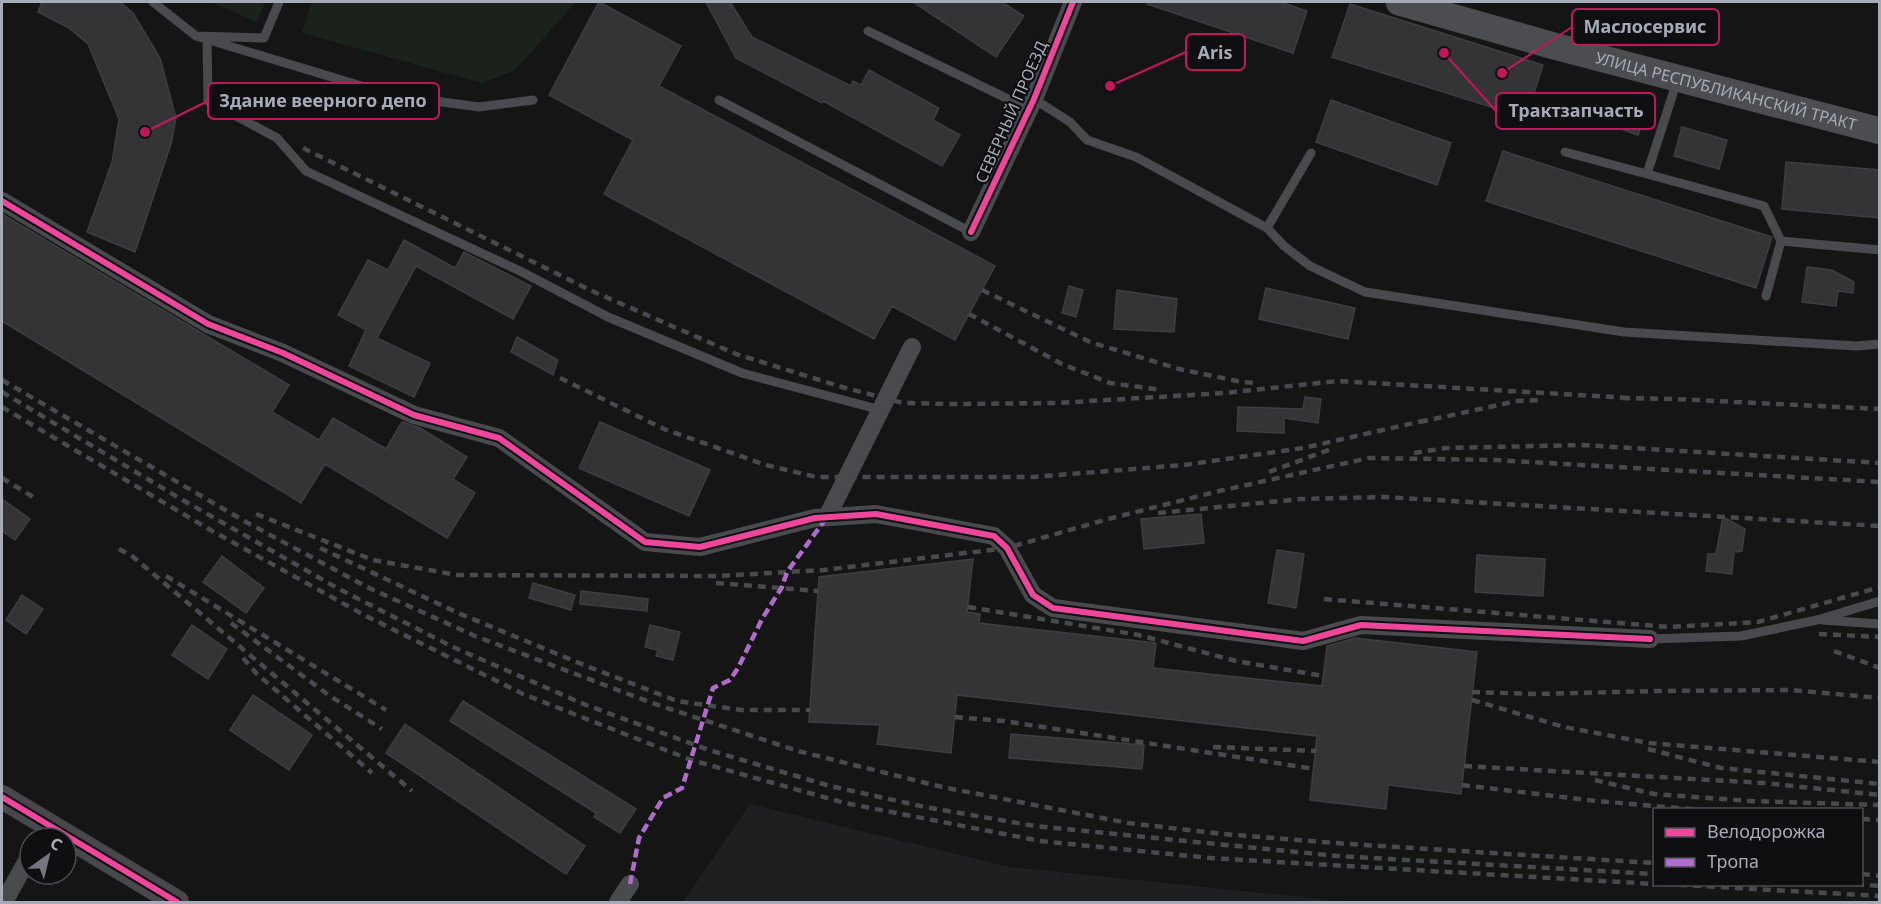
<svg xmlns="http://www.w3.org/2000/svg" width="1881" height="904" font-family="'Noto Sans',sans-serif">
<rect width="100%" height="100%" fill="#151515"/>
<path fill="#1f1f21" d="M750,804l260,63 340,35h-667z"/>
<path fill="#1b221c" d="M211,2h54l-8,20z
M312,2h264l-62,69 -32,12 -180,-50z"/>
<path fill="#343436" stroke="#3d3e41" stroke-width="1.5" d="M42,2h78l13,11 27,45 16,60 -5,26 -36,108 -48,-20 25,-70 7,-43 -31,-75 -19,-16 -31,-16z
M599,2l82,44 -22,40 336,180 -40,74 -63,-34 -18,33 -270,-145 29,-54 -84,-45z
M706,2h24l22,35 99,49 2,-5 8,4 8,-15 70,38 -6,12 27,15 -18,31 -119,-65 -1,2 -86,-45z
M913,2h89l22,14 -28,41z
M1147,2h133l27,9 -14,42 -146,-49z
M1350,4l193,61 -17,53 -194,-61z
M1604,96l42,16 -8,23 -42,-15z
M1331,100l120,43 -14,42 -121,-43z
M1682,127l45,13 -8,29 -45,-13z
M1503,151l269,86 -16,51 -270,-87z
M1786,162l94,8v48l-98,-9z
M2,214l287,171 -17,27 47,28 14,-22 53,31 16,-27 18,6 47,29 -14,22 22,14 -28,45 -122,-74 -24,39 -299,-182z
M404,240l51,28 9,-16 67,34 -18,33 -97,-53 -39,72 53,25 -16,34 -65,-31 17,-36 -28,-15 30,-55 20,10z
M1807,267l25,3 22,12 -1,11 -15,-2 -2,15 -34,-4z
M1069,286l14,4 -7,27 -14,-4z
M1266,288l89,20 -7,31 -89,-20z
M1117,290l60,9 -3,33 -60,-3z
M517,337l41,23 -5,15 -42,-23z
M1305,397l16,2 -3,24 -34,-5v15l-47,-2 1,-24 65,2z
M600,422l110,48 -21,46 -110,-48z
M2,499l28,20 -15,21 -13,-9z
M1201,514l3,29 -60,6 -3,-30z
M1723,517l22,12 -3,22 -8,1 -2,22 -26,-3 2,-17h8z
M1277,550l27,4 -8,54 -28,-5z
M1477,555l68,4 -2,37 -68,-4z
M222,556l42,32 -18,25 -43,-31z
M973,559l-6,53 13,2 -1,9 177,20 -3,25 169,18 5,-40 28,-8 122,14 -16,142 -73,-9 -2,24 -76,-9 7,-64 -360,-41 -6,58 -74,-9 3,-19 -71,-3 10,-145z
M533,583l42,12 -4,15 -42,-12z
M581,591l67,8 -1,12 -67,-7z
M22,595l21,14 -17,25 -20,-14z
M192,625l35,24 -19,30 -36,-24z
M650,625l30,7 -7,28 -17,-4 2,-6 -13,-3z
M253,695l59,40 -23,35 -59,-40z
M463,701l173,108 -16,24 -26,-16 2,-4 -146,-92z
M405,724l180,122 -19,28 -180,-121z
M1011,734l133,11 -2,24 -133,-11z"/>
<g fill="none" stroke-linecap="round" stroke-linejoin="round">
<path stroke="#494a4e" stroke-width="9" d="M153,2l43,34 68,2 15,-36
M868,31l161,78
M196,36l195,59 88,12 54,-7
M207,39l1,62 69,37 29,33 216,101 86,45 134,56 139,37
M1677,81l-30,93 117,32 17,35 -15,55
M1034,99l36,23 17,18 49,17 131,71 44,-75
M719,100l252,132
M1565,152l82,22
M1267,228l17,18 26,20 55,26 259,40 232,14 24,-2
M1781,241l99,9
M1822,620l58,4
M1650,639l91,-3 76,-16 63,-19"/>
<path stroke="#494a4e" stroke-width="18" d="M2,201l206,123 75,29 131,62 85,23 146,104 55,5 115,-29 61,-4 118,22 13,12 26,47 20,13 250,33 58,-16 289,14
M971,232l63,-133 39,-97
M827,517l85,-170
M4,902l26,-47
M618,902l12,-18"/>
<path stroke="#48484c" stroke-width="24" d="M2,797l175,105"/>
<path stroke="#4b4d50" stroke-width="27" id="s1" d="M1399,2l155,44 326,85"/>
<path stroke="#494a4d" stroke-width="4.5" stroke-dasharray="8 6" stroke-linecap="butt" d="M303,148l289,143 144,63 106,33 61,16 50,1 104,-1 167,-10 114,-12 292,17
M982,290l108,52 89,27 63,13 17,1
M969,314l93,50 48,19 52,7
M560,378l104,51 102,36 50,12h217l151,-12 119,-17 124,-28
M2,380l244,142 123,66 106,48 177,67 146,48 144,36 186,36 95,11 125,10 306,19
M2,392l179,107 158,90 114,58 133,58 123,45 121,36 95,21 110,19 302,30 317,18
M1622,398l52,1 206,10
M2,407l205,121 157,87 159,79 168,66 154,43 195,38 170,17 444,26
M1420,422l97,-21 24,-1
M1414,453l32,-5 136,-3 298,18
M1269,472l65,-24
M2,478l36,22
M1158,513l143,-14 83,-2 496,29
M256,514l117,46 84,15 260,1 107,-6 183,-22 101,-29 111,-28 150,-33 126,2 385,22
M320,548l138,65 126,52 93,36 64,9h69
M119,549l13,7 280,235
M166,576l220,134
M716,583l102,8
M1324,599l345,28 89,-5 122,-35
M968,607l171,28 97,26 87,15
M231,623l99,73 52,33
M1819,634l61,3
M1834,651l46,17
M243,658l14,16 115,99
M1472,692l64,2 119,-3 137,-1 88,8
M1472,700l92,27 85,16 231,19
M955,717l49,4 311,48
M1213,747l103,4
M1648,749l73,19 159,16
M1464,766l300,17 116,12
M1595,780l59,14 96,7 130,4
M1462,785l134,16 105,9
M1862,819l18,1
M1862,874l18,2
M1665,884l215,12
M1856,884l24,2"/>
<path stroke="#b06ccc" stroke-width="4.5" stroke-dasharray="9 4.5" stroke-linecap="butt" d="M630,884l9,-46 24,-40 19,-10 31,-100 17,-8 8,-12 24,-49 20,-32 5,-15 40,-55"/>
<defs>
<path id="cycleway" d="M2,201l206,123 75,29 131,62 85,23 146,104 55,5 115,-29 61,-4 118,22 13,12 26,47 20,13 250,33 58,-16 289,14
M971,232l63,-133 39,-97
M2,797l175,105"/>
</defs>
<use href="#cycleway" stroke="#0f0f11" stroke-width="10"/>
<use href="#cycleway" stroke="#ed469a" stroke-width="6"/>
</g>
<g text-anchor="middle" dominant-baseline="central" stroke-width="4.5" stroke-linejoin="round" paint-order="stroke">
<g font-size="16" fill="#a6abb7" stroke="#0f0f11">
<text stroke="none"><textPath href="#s1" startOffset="339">УЛИЦА РЕСПУБЛИКАНСКИЙ ТРАКТ</textPath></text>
<text transform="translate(1011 112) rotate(-66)">СЕВЕРНЫЙ ПРОЕЗД</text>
</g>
</g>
<path fill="none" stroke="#c2185b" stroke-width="2" d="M1502 73L1572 27M1110 86L1186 52M145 132L208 101M1444 53L1496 111"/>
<g fill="#c2185b" stroke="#0f0f11" stroke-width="2">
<circle cx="1502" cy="73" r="6"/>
<circle cx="1110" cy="86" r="6"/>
<circle cx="145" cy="132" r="6"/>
<circle cx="1444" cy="53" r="6"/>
</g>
<g fill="#0f0f11" stroke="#c2185b" stroke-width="2">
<rect x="1572" y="9" width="147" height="36" rx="6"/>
<rect x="1186" y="34" width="59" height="36" rx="6"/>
<rect x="208" y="83" width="231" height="36" rx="6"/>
<rect x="1496" y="93" width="159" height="36" rx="6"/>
</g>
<g font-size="18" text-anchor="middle" font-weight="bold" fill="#a6abb7">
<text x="1645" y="33">Маслосервис</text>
<text x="1215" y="59">Aris</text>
<text x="323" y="107">Здание веерного депо</text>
<text x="1576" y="117">Трактзапчасть</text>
</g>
<rect width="1881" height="904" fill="none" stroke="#a6abb7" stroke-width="6"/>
<rect x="1653" y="808" width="210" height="78" fill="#0f0f11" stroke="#4b4d53" stroke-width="1.5"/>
<rect x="1665" y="828" width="30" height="9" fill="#ed469a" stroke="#4b4d53" stroke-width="1.5"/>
<text x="1707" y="838" font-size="18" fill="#a6abb7">Велодорожка</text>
<rect x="1665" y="858" width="30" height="9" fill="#b06ccc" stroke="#4b4d53" stroke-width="1.5"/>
<text x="1707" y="868" font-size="18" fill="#a6abb7">Тропа</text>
<g transform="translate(48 856) rotate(34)"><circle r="28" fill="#0f0f11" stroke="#4b4d53" stroke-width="1.5"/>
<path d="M0-4.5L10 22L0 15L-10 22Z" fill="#73767e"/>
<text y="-9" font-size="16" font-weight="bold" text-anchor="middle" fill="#a6abb7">С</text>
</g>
</svg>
